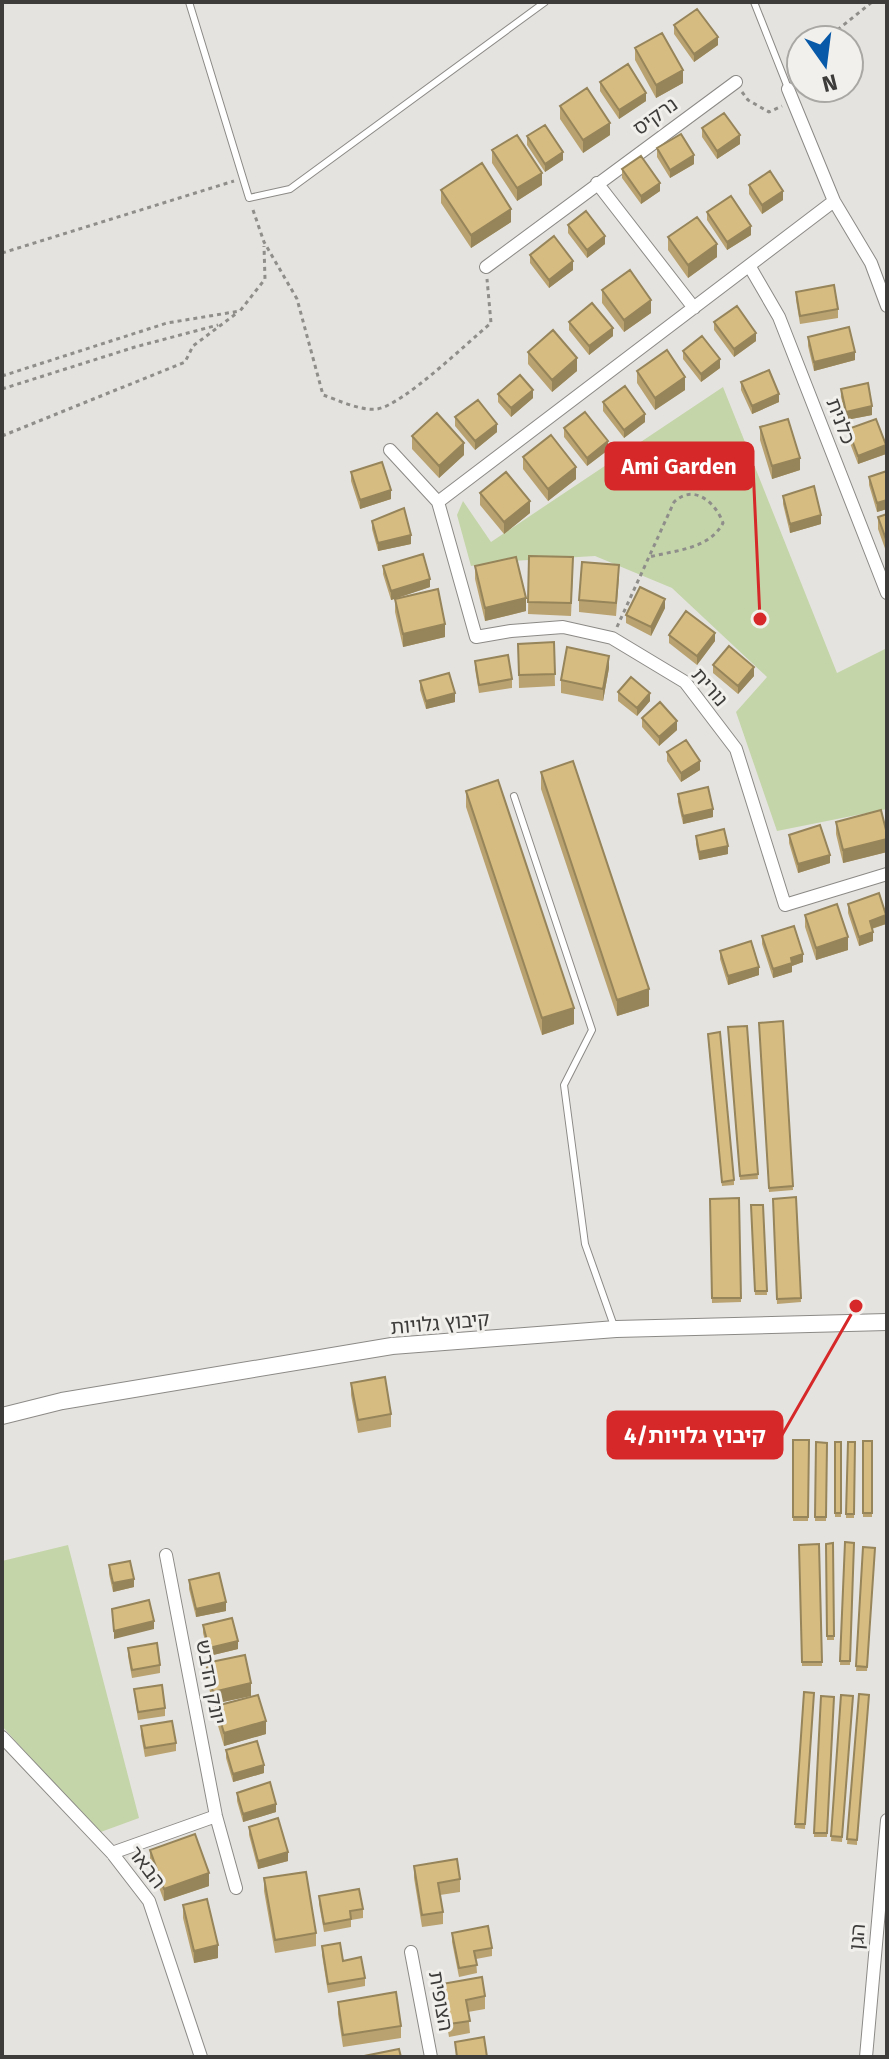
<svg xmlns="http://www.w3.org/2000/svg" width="889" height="2059" font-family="'Fira Sans','Noto Sans Hebrew',sans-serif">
<rect width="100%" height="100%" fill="#e5e3df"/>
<path fill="#c4d5a9" d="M723,387l114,286 48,-24 2,5v155l-110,22 -41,-119 31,-35 -95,-89 -77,-32 -101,6 -23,4 -14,-51 6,-14 28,41z
M68,1545l71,273 -41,15 -96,-107v-165z"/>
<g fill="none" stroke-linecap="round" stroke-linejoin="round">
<defs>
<path id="service" d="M189,2l60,196 41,-9 255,-187
M754,2l34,86
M514,796l78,234 -28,55 21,159 29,82"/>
<path id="minor" d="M788,89l46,112 37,62 16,43
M597,183l97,125
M834,201l-396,301 38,135 35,-6 52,-4 49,11 73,44 51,67 49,156 102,-31
M486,267l250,-185
M750,267l29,50 108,276
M390,450l48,52
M166,1555l50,261 20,72
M2,1737l110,116 37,48 52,156
M112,1853l104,-37
M411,1952l20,105
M866,2057l21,-237"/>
<path id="tertiary" d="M2,1416l60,-15 330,-55 224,-17 271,-7"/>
</defs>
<use href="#service" stroke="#8c8a87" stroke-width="8"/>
<use href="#minor" stroke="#8c8a87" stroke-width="14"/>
<use href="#tertiary" stroke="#8c8a87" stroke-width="18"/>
<path stroke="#8f8e8b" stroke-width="3" stroke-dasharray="4 4" stroke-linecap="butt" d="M825,40l47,-38
M742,92l6,8 21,12 13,-6
M253,210l11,32 33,57 26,96c15,5 37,16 54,14 26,-4 90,-66 114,-86l-4,-44
M2,253l232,-72
M2,376l165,-53 73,-12 25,-32 -1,-33
M2,389l133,-42 83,-22
M2,436l183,-74 8,-16 44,-33
M617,627l57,-125c20,-19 42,1 49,21 -14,26 -46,27 -74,34"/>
<use href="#service" stroke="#fff" stroke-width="6"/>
<use href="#minor" stroke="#fff" stroke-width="12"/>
<use href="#tertiary" stroke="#fff" stroke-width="16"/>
</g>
<path fill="#b9a26f" d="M674,25l44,20 -24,17 -20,-28z
M635,48l48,35 -27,15 -21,-38z
M600,82l46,19 -27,18 -19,-28z
M560,106l50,29 -27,18 -23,-34z
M702,128l38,16 -23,15 -15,-22z
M527,136l36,24 -18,12 -18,-27z
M657,148l37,16 -24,14 -13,-21z
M492,150l50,35 -25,16 -25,-38z
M622,169l38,22 -19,13 -19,-26z
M749,185l34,15 -21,14 -13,-20z
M441,190l70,32 -40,26 -30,-45z
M707,212l44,23 -24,15 -20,-30z
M568,225l37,19 -18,14 -19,-25z
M668,237l49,20 -29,21 -20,-28z
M530,255l43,15 -24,18 -19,-25z
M602,290l49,23 -27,19 -22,-29z
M796,292l42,17v9l-38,6 -4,-24z
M569,322l44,14 -24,19 -20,-25z
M714,322l42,19 -22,16 -20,-27z
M808,337l47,23 -41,11 -6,-25z
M683,351l37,17 -19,14 -18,-23z
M528,352l49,19 -25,21 -24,-28z
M637,371l48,19 -30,20 -18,-27z
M741,382l38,20 -27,12 -11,-24z
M841,389l31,26 -26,5 -5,-23z
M498,394l35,4 -22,19 -13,-15z
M603,402l42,20 -21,16 -21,-27z
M455,417l42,15 -22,18 -20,-24z
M760,427l40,43 -28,9 -12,-39z
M564,428l44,22 -21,16 -23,-29z
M848,429l38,25 -28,10 -10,-26z
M412,436l52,19 -25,23 -27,-29z
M523,457l53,22 -28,22 -25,-32z
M887,471v38l-10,3 -8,-27v-8z
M351,472l40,27 -31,10 -9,-28z
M480,493l50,20 -26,21 -24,-29z
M783,496l38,28 -31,9 -7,-29z
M887,514v40l-9,-25v-12z
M372,521l39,23 -33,7 -6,-22z
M529,556l44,14 -2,46 -43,-2z
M383,566l47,21 -39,13 -8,-26z
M475,566l51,45 -41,10 -10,-42z
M619,578l-3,38 -37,-4v-12z
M395,599l50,38 -42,10 -8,-35z
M665,608l-14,28 -25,-13v-8z
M669,635l46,6 -18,24 -28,-22z
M554,642l1,44 -36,2 -1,-44z
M475,661l37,18v9l-33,5 -4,-24z
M713,665l41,11 -16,18 -25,-21z
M609,668l-6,33 -42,-8v-13z
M420,681l35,21 -29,7 -6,-19z
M618,692l32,9 -13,15 -19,-15z
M642,718l35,12 -18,16 -17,-19z
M667,752l33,18 -19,12 -14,-21z
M541,772l108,234 -32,10 -76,-227z
M466,791l108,233 -32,11 -76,-228z
M678,794l35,23 -30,7 -5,-22z
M836,822l51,12v18l-44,11 -7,-29z
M789,835l41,28 -32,10 -9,-30z
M696,836l32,18 -29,6 -3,-16z
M848,904l38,20 -14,5 1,12 -14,5 -11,-33z
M805,915l43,35 -32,10 -11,-33z
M762,936l41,26 -11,4v6l-19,6 -11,-34z
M720,951l39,24 -31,10 -8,-26z
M783,1021l10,169 -24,2 -10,-169z
M747,1026l11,153 -18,1 -12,-153z
M708,1038l26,142v5l-12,1z
M796,1197l5,105 -24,2 -4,-105z
M739,1198l2,104 -29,1 -2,-104z
M751,1205h12l4,90h-12z
M351,1383l40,31v13l-33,6 -7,-38z
M793,1440h16l-1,81h-15z
M863,1441h9v76h-9z
M816,1442l11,1 -1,78h-11z
M835,1442h6v75h-6z
M848,1442h7l-1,76h-8z
M845,1542l9,1 -4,122h-10z
M833,1543l1,97h-7l-1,-96z
M819,1544l3,122h-20l-3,-121z
M863,1547l12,1 -8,123h-11z
M109,1565l25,22 -21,5 -4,-18z
M189,1580l37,31 -30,6 -7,-28z
M203,1625l35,24 -29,7 -6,-23z
M128,1648l32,17v8l-28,5 -4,-22z
M206,1663l45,33 -38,8 -7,-28z
M134,1689l31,19v8l-27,4z
M804,1692l10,1 -9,136 -10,-1z
M859,1694l-2,151 -10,-1z
M841,1695l12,1 -11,146 -11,-1z
M821,1696l13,1 -7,140h-13z
M216,1706l50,28 -42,12 -8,-27z
M141,1726l35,17v8l-31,6 -4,-22z
M226,1750l38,23 -31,9 -7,-24z
M237,1793l39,19 -33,10 -6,-21z
M249,1827l39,34 -30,8 -9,-34z
M150,1850l59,36 -45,15 -14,-38z
M414,1866l46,13v13l-20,3 3,17v12l-21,3 -8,-49z
M264,1878l52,55v13l-41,7 -11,-62z
M319,1896l44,13v9l-12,2v7l-27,5 -5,-28z
M183,1905l35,53 -24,5 -11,-45z
M452,1933l40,15v8l-16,3 1,14 -18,4 -7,-35z
M322,1946l43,32v8l-37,7 -6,-38z
M442,1984l43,12v13l-17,3 2,21 -21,4 -7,-41z
M338,2002l63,24v12l-58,9 -5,-33z"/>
<path fill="#96845a" d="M718,37v8l-24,17v-8z
M683,70v13l-27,15v-13z
M646,93v8l-27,18v-9z
M610,123v12l-27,18v-13z
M740,135v9l-23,15v-8z
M563,152v8l-18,12v-8z
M694,155v9l-24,14v-8z
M542,173v12l-25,16v-13z
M660,183v8l-19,13v-8z
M783,191v9l-21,14v-9z
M511,209v13l-40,26v-13z
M751,226v9l-24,15v-8z
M605,236v8l-18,14v-8z
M717,244v13l-29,21v-13z
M573,261v9l-24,18v-8z
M651,300v13l-27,19v-12z
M613,328v8l-24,19v-9z
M756,333v8l-22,16v-8z
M855,352v8l-41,11v-9z
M577,358v13l-25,21v-12z
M720,359v9l-19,14v-8z
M685,377v13l-30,20v-12z
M533,390v8l-22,19v-9z
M779,394v8l-27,12v-8z
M872,406v9l-26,5v-8z
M645,414v8l-21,16v-8z
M497,424v8l-22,18v-9z
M608,441v9l-21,16v-8z
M464,443v12l-25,23v-12z
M886,445v9l-28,10v-8z
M800,458v12l-28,9v-13z
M576,467v12l-28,22v-12z
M391,490v9l-31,10v-9z
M887,500v9l-10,3v-9z
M530,501v12l-26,21v-12z
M821,515v9l-31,9v-9z
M411,535v9l-33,7v-8z
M430,579v8l-39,13v-9z
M526,598v13l-41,10v-13z
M665,599v9l-14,28v-9z
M445,624v13l-42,10v-13z
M715,633v8l-18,24v-9z
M609,656v12l-6,33v-12z
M754,667v9l-16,18v-8z
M455,693v9l-29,7v-8z
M650,693v8l-13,15v-8z
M677,721v9l-18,16v-9z
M700,761v9l-19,12v-9z
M713,809v8l-30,7v-8z
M887,839v13l-44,11v-13z
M728,846v8l-29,6v-8z
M830,855v8l-32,10v-9z
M886,915v9l-16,5v-8z
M873,932v9l-14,5v-9z
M848,937v13l-32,10v-12z
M803,954v8l-11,4v6l-19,6v-9l18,-11z
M759,967v8l-31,10v-9z
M649,989v17l-32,10v-16z
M574,1008v16l-32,11v-17z
M134,1579v8l-21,5v-9z
M226,1602v9l-30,6v-8z
M154,1621v8l-40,10v-8z
M238,1641v8l-29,7v-8z
M251,1683v13l-38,8v-12z
M266,1721v13l-42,12v-13z
M264,1765v8l-31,9v-8z
M276,1804v8l-33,10v-8z
M288,1852v9l-30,8v-8z
M209,1873v13l-45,15v-12z
M218,1945v13l-24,5v-12z"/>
<path fill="#d7bc81" stroke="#96845a" stroke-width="2" d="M697,9l21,28 -24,17 -20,-29z
M662,33l21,37 -27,15 -21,-37z
M628,64l18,29 -27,17 -19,-28z
M587,88l23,35 -27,17 -23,-34z
M724,113l16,22 -23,16 -15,-23z
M545,125l18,27 -18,12 -18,-28z
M681,134l13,21 -24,15 -13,-22z
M517,135l25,38 -25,15 -25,-38z
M641,156l19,27 -19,13 -19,-27z
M482,163l29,46 -40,26 -30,-45z
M770,171l13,20 -21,14 -13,-20z
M731,196l20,30 -24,16 -20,-30z
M586,211l19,25 -18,14 -19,-25z
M697,217l20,27 -29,21 -20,-28z
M554,236l19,25 -24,19 -19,-25z
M630,270l21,30 -27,20 -22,-30z
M834,285l4,24 -38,7 -4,-24z
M592,303l21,25 -24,18 -20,-24z
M737,306l19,27 -22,16 -20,-27z
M849,327l6,25 -41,10 -6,-25z
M553,330l24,28 -25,22 -24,-28z
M702,336l18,23 -19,15 -18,-23z
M667,350l18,27 -30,21 -18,-27z
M769,370l10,24 -27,12 -11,-24z
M520,375l13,15 -22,18 -13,-14z
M868,383l4,23 -26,6 -5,-23z
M625,386l20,28 -21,16 -21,-28z
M478,400l19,24 -22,17 -20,-24z
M585,412l23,29 -21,17 -23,-30z
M437,413l27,30 -25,23 -27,-30z
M788,419l12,39 -28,8 -12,-39z
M876,419l10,26 -28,11 -10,-27z
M551,435l25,32 -28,22 -25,-32z
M382,462l9,28 -31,10 -9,-28z
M887,471v29l-10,3 -8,-26z
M506,472l24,29 -26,21 -24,-29z
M814,486l7,29 -31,9 -7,-28z
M404,508l7,27 -33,8 -6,-22z
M887,514v28l-9,-25z
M423,554l7,25 -39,12 -8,-25z
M529,556l44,1 -2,46 -43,-1z
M516,557l10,41 -41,10 -10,-42z
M582,562l37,3 -3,38 -37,-3z
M640,587l25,12 -14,28 -25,-12z
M438,589l7,35 -42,10 -8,-35z
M686,611l29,22 -18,23 -28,-21z
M554,642l1,32 -36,1 -1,-31z
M729,646l25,21 -16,19 -25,-21z
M567,647l42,9 -6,33 -42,-9z
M508,655l4,24 -33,6 -4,-24z
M449,673l6,20 -29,8 -6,-20z
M631,677l19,16 -13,15 -19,-16z
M660,702l17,19 -18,16 -17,-19z
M686,740l14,21 -19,12 -14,-21z
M573,761l76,228 -32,11 -76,-228z
M498,780l76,228 -32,10 -76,-227z
M708,787l5,22 -30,7 -5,-22z
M881,810l6,24v5l-44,11 -7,-28z
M820,825l10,30 -32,9 -9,-29z
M724,829l4,17 -29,6 -3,-16z
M879,893l7,22 -16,6 3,11 -14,5 -11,-33z
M837,904l11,33 -32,11 -11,-33z
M794,926l9,28 -12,4 1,5 -19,6 -11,-33z
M751,941l8,26 -31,9 -8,-25z
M783,1021l10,165 -24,2 -10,-165z
M747,1026l11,148 -18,2 -12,-149z
M720,1032l14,148 -12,2 -14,-148z
M796,1197l5,101 -24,1 -4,-100z
M739,1198l2,100h-29l-2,-99z
M751,1205h12l4,86h-12z
M385,1377l6,37 -33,6 -7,-37z
M793,1440h16l-1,77h-15z
M863,1441h9v72h-9z
M816,1442l11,1 -1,74h-11z
M835,1442h6v71h-6z
M848,1442h7l-1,72h-8z
M845,1542l9,1 -4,118h-10z
M833,1543l1,93h-7l-1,-92z
M819,1544l3,118h-20l-3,-117z
M863,1547l12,1 -8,119 -11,-1z
M130,1561l4,18 -21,4 -4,-18z
M219,1573l7,29 -30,7 -7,-29z
M149,1600l5,21 -40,10 -2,-22z
M232,1618l6,23 -29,7 -6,-23z
M157,1643l3,22 -28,5 -4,-22z
M245,1655l6,28 -38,9 -7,-29z
M162,1685l3,23 -27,4 -4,-23z
M804,1692l10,1 -9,131h-10z
M859,1694l10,1 -12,145 -10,-1z
M258,1695l8,26 -42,12 -8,-27z
M841,1695l12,1 -11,141 -11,-1z
M821,1696l13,1 -7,136h-13z
M172,1721l4,22 -31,5 -4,-22z
M257,1741l7,24 -31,9 -7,-24z
M270,1782l6,22 -33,10 -6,-21z
M278,1818l10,34 -30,9 -9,-34z
M195,1834l14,39 -45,16 -14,-39z
M457,1859l3,20 -22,4 5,29 -21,3 -8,-49z
M306,1872l10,61 -41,7 -11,-62z
M359,1889l4,20 -13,2 1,8 -27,5 -5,-28z
M207,1899l11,46 -24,6 -11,-46z
M488,1926l4,22 -18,3 3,14 -18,3 -7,-35z
M340,1943l3,18 18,-4 4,21 -37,6 -6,-38z
M482,1977l3,19 -19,4 4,21 -21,3 -7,-40z
M396,1992l5,34 -58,9 -5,-33z
M484,2037l3,20h-30l-2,-15z
M399,2049l2,8h-42z"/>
<g text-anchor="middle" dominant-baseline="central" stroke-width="6" stroke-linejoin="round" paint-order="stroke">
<g font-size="20" fill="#3d3c3b" stroke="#f2f0ec">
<text transform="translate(655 116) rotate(-36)">נרקיס</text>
<text transform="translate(841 421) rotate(69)">כלנית</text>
<text transform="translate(710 687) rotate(49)">נורית</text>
<text transform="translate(440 1323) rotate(-5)">קיבוץ גלויות</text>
<text transform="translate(211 1682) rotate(79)">יונק הדבש</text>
<text transform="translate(147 1867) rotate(53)">הבאר</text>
<text transform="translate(857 1937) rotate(-85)">הגן</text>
<text transform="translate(441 2001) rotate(80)">הצופית</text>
</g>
</g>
<path fill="none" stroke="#d62828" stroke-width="3" d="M760 619L753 466M856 1306L782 1435"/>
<g fill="#d62828" stroke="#f2f0ec" stroke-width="3">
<circle cx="760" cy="619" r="8"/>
<circle cx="856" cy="1306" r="8"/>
</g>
<g fill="#d62828" stroke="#d62828" stroke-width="3">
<rect x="606" y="443" width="147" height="46" rx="8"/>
<rect x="608" y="1412" width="174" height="46" rx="8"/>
</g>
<g font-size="22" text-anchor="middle" font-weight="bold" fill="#fff">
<text x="679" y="474">Ami Garden</text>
<text x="695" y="1443">קיבוץ גלויות/4</text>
</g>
<rect width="889" height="2059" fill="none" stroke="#3d3c3b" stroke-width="8"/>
<g transform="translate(825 64) rotate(166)"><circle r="38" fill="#f2f0ec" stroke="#aaa8a5" stroke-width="2"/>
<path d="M0-6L14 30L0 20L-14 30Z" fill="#085aa8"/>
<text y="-12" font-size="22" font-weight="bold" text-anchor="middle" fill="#3d3c3b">N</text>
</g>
</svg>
